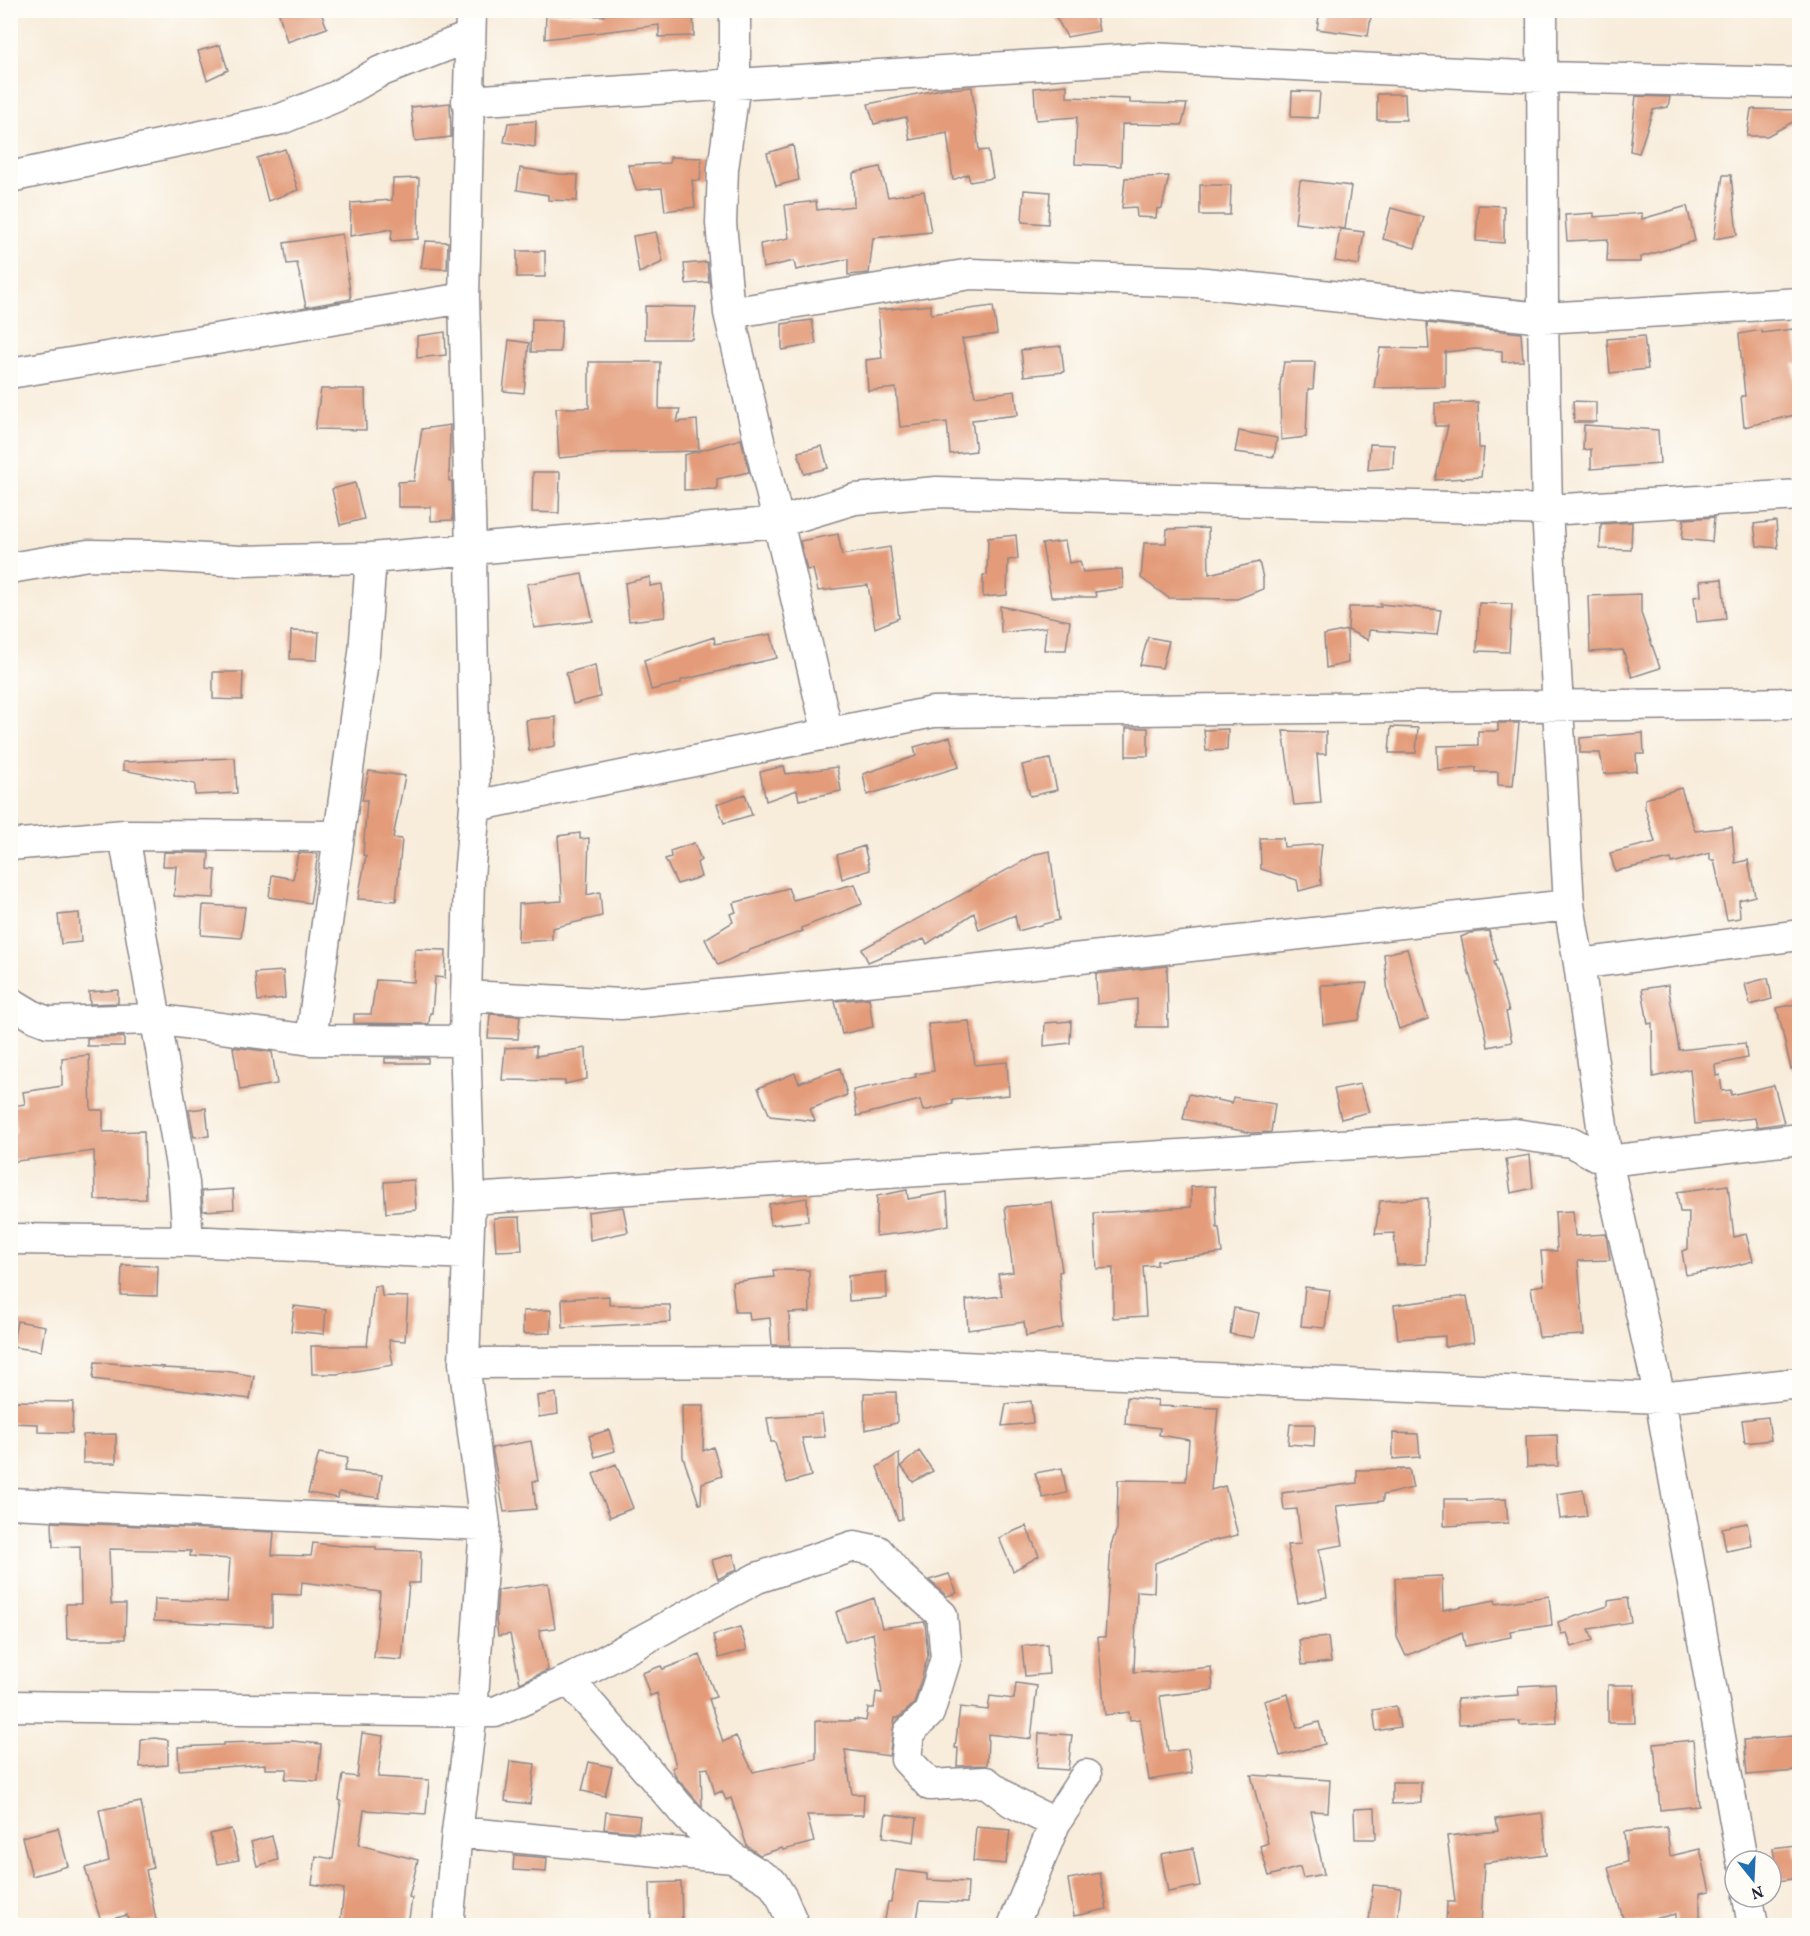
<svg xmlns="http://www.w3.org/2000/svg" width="1810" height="1936" font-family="Vollkorn,serif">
<rect width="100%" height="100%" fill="#fdfcf7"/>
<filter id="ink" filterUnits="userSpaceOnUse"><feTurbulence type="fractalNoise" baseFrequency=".0167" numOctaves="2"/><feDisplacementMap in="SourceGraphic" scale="12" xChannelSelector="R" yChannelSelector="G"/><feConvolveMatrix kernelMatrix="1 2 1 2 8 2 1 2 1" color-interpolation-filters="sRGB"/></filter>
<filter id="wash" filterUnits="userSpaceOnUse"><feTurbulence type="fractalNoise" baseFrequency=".008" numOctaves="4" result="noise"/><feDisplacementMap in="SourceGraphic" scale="24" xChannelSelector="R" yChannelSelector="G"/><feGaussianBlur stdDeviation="1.35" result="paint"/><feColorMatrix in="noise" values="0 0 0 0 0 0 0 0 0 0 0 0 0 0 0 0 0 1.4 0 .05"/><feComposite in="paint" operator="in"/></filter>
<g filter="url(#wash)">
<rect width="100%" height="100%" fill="#f8ecda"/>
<g id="blocks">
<path fill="#e39b79" d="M278,10h42l7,18 -40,14z
M604,10h89l1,26 -35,1v-12l-114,14 1,-25 58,2z
M1052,10h43l4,21 -32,6z
M1320,10h52l-4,26 -51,-7z
M220,45l8,25 -21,10 -9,-29z
M1067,85v12l63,2v4l57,1 -5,21 -60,-1 -1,42 -46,-2 2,-47 -41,3 -2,-32z
M972,87l7,64 9,-1 5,28 -23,4 -2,-8 -15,6 -6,-47 -37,7 -4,-23 -32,7 -6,-20 78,-16h5v1z
M1292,91l28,1 -2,26 -27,-1z
M1377,94h28l1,26h-29z
M1636,96l34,1 -2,10 -15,3 -14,43 -9,-2z
M450,103l1,34 -36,4 -4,-34z
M1751,109l49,1v8l-33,18h-20z
M536,121l-1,26 -31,-5 4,-19z
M793,145l6,35 -23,6 -9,-33z
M285,149l13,41 -30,11 -11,-43z
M670,157l32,1 -2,23 -8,-1 3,27 -30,4 -3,-23 -26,2 -8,-25 42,-2z
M880,167l8,30 36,-6 7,41 -58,6 -4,35 -21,2v-16l-52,11 -2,-9 -31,7 -3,-24 29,-6 -4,-33 31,-4 1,9 37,-4 -1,-33z
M520,168l39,6 19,1 -1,26 -29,-1v-5l-31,-5z
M1723,175h8l6,60 -23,4z
M1169,176l-7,32 -5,1 -1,9 -19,-1 -1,-10 -14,1 3,-30z
M419,178l-1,61 -27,2 1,-12 -42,7 1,-33 41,-3 1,-21z
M1300,180l51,6 -6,43 -50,-6z
M1200,185h31l-1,30h-30z
M1024,190l26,2 -2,32 -26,-2z
M1478,205l26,1v37l-28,-2z
M1687,206l8,35 -54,16v5h-34l1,-23 -41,2 -2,-26 29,-2v4l48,-4v6z
M1391,208l33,9 -9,31 -32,-9z
M1340,229l24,3 -5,33 -24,-4z
M656,232l7,30 -24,11 -6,-37z
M342,234l9,65 -45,8 -9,-44 -10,1 -3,-21z
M425,241l23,1 -1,27 -26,-1z
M517,251h28v26h-28z
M707,262l2,20 -23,2 -2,-20z
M931,305v9l62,-8 4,28 -35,5 13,57 40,-5 3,24 -46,5 4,31 -26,3 -3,-32 -47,5 -4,-39 -28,3 -2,-31 16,-2 -4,-48z
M645,306l51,1 -4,32h-47z
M532,319l30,1 -2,32h-29z
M812,320l4,24 -34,6v-26z
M1427,323l94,10 2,28 -21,1v-11l-27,-2 -30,3v35l-71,1 6,-40 49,1z
M1793,329l7,30v5h-7l6,50 -55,13 -3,-31h4l-6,-62 22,-4 1,3z
M445,332l1,23 -29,3v-22z
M1644,336l4,33 -38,4 -3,-34z
M509,340l20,3 -5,50 -21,-2z
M1061,346l3,26 -40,4 -3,-26z
M589,362h71l-1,47h21l-3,13 20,-2 2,31 42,-12 8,33 -32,7v10l-33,1v-35l15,-4 -87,2 -53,5 -3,-50h33z
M1284,362h31l-2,27h-5l-2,48 -25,3 -1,-55z
M321,389h44l1,41 -51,-1z
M1573,401l23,1v20h-22z
M1478,402l1,46h5l-3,29 -46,3 13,-54h-13v-23z
M450,425l-1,56h3l1,39 -22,1v-14h-33v-25l16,-1 8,-52z
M1584,425l74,5 2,34 -69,5v-20l-8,1z
M1239,431l38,7 -3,19 -39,-5z
M1370,444l24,1 -1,23 -25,2z
M822,446l6,22 -24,6 -6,-22z
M533,472h27l-1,41 -27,-1z
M355,483l9,36 -24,6 -8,-36z
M1714,517l-2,25 -30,-3 2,-20z
M1776,521l2,27 -21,-2 -3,-22z
M1632,522l-1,28 -31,-1 1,-25z
M1208,528l1,46 50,-12 4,16v11l-26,10 -68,-1 -28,-20 3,-35h22l1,-14z
M838,534l4,21 48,-8 9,71 -24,10 -7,-43 -50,6 -5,-22 -6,1 -7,-29z
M1016,535l2,24 -10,1 -1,35 -24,2v-22h4l1,-37z
M1065,541l4,22 11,-2 3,11 39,-3 1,19 -28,4 1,5h-45l-9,-53z
M582,574l11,47 -59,7 -7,-44z
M650,577v9l12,-2 3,33 -36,4 -4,-38z
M1722,579l4,40 -29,3 -3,-25 7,-1 -1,-15z
M1641,594v19l19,55 -28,9 -9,-27 -33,2 -2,-56z
M1479,603l33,1 -3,48 -32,-1z
M1380,604l61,6 -4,25 -68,-5 -1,10 -20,-10 1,-23h32z
M1000,606l70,15 -4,29h-22l2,-23 -45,6z
M1347,630l1,33 -22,5 -2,-33z
M291,631l28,1 -2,28 -27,-1z
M771,634l6,24 -96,22v3l-30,7 -7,-30 70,-23 1,7z
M1148,637l21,4 -7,27 -22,-3z
M595,665l5,32 -27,7 -7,-31z
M213,672h30l-1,28 -29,-1z
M556,717l-1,29 -26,5 -3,-31z
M1498,723h21l-6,63 -15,-1v-13h-22v-5l-38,3 -1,-24 41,-1v-14h20z
M1391,727l27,1 -2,25h-27z
M1126,728h22v28h-22z
M1228,729l-1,21 -21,1 -2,-21z
M1283,731l43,1v22h-9l4,49 -27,2z
M1643,733l1,21h-8l1,17 -33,3 -4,-21h-20v-15z
M950,737l9,30 -92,28 -4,-21 53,-18 -2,-9z
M235,758l2,35 -42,2v-11l-72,-14v-8z
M1050,759l7,31 -27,6 -8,-31z
M784,766l2,8 51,-7 4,24 -42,9 -2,-10 -31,11 -6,-29z
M369,771l36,5 -12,62 9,1 -6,62 -38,-2 8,-43 -3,-1 4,-55h-5z
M1681,788l14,43 37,-4 3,36 13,-3 7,36 -16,4 1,18 -13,2 -13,-60h-4v-7l-38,10 -1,-4 -56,12 -5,-18 45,-11 -10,-34v-9z
M745,794l7,21 -28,8 -7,-19z
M580,833v6l9,-1 -2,57 13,-3 2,24 -50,12v12l-34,2 1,-38 43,-3 -4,-65z
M1260,838h23l1,9 38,-3 -2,17 1,24 -22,6 -2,-11 -36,-11z
M694,843l7,17 -4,3 4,14 -24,7 -12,-25 6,-2 -1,-6z
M864,846l6,24 -28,9 -5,-24z
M1050,851l9,69 -41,11 -3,-16 -36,15 -5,-17 -47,31 -3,-5 -56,23 -6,-13 174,-95z
M164,852l45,1 -1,16 8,1 -2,28 -40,-2 2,-30h-13z
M298,853l20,1 -8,49 -41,-6 3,-22 21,4z
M855,884l7,20 -61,24 2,3 -53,19 -32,15 -13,-26 28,-17 -3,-8 6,-2 -3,-9 55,-15 5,12z
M203,905l42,2 -4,31 -40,-3z
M79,913l2,29 -20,2 -3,-29z
M1489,931l8,29 -3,1 15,50 -3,1 6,30 -24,5 -4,-23 -16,-55 -7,-32 9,-4z
M415,949l31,1 -1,28 -10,-1 -3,36h-2l-1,11 -75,-1v-9h17l5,-34 38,2z
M1407,949l21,70 -29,10 -11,-36 -4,-39z
M1167,966l1,61h-31v-28l-40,5 -1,-30z
M283,971l2,27 -27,3 -3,-28z
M1768,978l4,21 -22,6 -5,-21z
M1367,983l-8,37 -36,5 -2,-40z
M1668,985l11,65 66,-7 2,15 -32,7 1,11 4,-1 2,16 9,-1v5l43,-10 10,38 -27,4 -2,-9 -60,6 -5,-55 -37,8 -1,-54 -4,1 -6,-35z
M118,990v13l-28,1 -1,-12z
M869,998l4,29 -31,7 -7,-33z
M1800,1003v65l-9,1 -14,-61z
M490,1014l30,2 -2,23 -30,-1z
M969,1021l6,44 32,-3 2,33 -57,5 1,4 -30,7 -3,-11 -63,16 -4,-26 63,-13 -1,-3 19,-3 -6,-47z
M1071,1021l-1,22 -26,3 1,-23z
M124,1037v9h-37v-8z
M536,1046v10l50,-8 1,31 -22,5v-3l-63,-1 3,-32z
M233,1047l39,5 5,32 -37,6z
M89,1055l2,55h12v22l41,-1 2,68 -51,1 -1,-49 -84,11v-29l6,-1 -3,-26 12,-2 -2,-12 39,-6v-28z
M385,1058h43v5h-43z
M840,1068l7,27 -37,14 5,12 -45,-5 -12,-28 37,-15 4,10z
M1360,1084l9,28 -28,7 -7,-30z
M1189,1094l43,9 1,-6 42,7 -4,28 -19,1 -69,-14z
M206,1108l3,28 -15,1 -5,-27z
M1530,1155l3,33 -22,5 -5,-34z
M414,1180l2,30 -30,3 -2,-31z
M1728,1185l6,52 12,-3 7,27 -31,8 -36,6 -4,-24 6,-2 1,-37h-9l-3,-20z
M1215,1186l2,42h2l3,25 -65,8v4l-14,1 3,50 -33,2v-50l-16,1 -3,-56 97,-6v-20z
M233,1189l1,20 -31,2 -1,-20z
M907,1190l1,9 39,-7 2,33 -30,6 -43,5 1,-40z
M807,1198l1,23 -38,4 -1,-21z
M1428,1198l-2,66 -29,1 -3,-32 -19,1 5,-33z
M1052,1202l10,69 -3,1 4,56 -37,8 -2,-14 -56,8 -2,-30 36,-4 -4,-22 15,-2 -8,-65z
M623,1207l5,25 -38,8 -2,-28z
M1573,1211l2,25 31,-2 4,26 -32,1 6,74 -45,2 -8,-50 13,-2 -3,-34h16l-2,-39z
M520,1217l2,33 -26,1 -2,-33z
M122,1265l36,1 -1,30 -36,-1z
M773,1270h36l1,42 -21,1 1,32h-18l-2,-27 -20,2 -1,-8h-14l-3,-30 42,-5z
M886,1272l1,26 -38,3 -1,-25z
M374,1286h7l1,10 26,1 -3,44 -16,-1 4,25 -56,9h-25l-1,-28h56z
M1305,1287l25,3 -5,38 -24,-2z
M609,1296v9h61l1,17 -108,6 -1,-29z
M1467,1296l7,46 -29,5v-11l-47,3 -4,-34z
M294,1306l32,4 -2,24 -33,-3z
M1234,1308l25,5 -5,25 -24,-4z
M551,1310v23l-28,1v-23z
M17,1321l28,5 -4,25 -29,-4z
M95,1362l69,5 -1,1 62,3 29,5 -4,23 -157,-20z
M896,1392l1,31 -32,7 -1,-37z
M556,1393l2,21 -19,3 -2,-21z
M1127,1397l31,3 -1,6 61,2 -7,82 14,-4 13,49 -34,8 -49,20 -1,29 -17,-1 -3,81 16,-1v2l61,-6 2,23 -53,6 8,56 20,-3 4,24 -43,7 -9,-61 -10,1 -1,-8 -24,3 -7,-78h7l6,-92 6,-16 1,-49 68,1 3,-41 -30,-5 1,-7 -35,-4z
M10,1401l63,1 -1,31 -34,-1v-8l-28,-1z
M1031,1401l2,22 -31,3 4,-22z
M682,1405h22l-1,46 10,-4 9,29 -20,7 -1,21h-2l-16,-47z
M822,1414l3,23 -23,1 9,38 -24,7 -12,-41h-4l-4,-24z
M1768,1417l3,23 -26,3 -3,-23z
M1290,1424h25l-1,22 -26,-2z
M609,1430l6,21 -20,6 -6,-21z
M1393,1433l25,1 2,23 -27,2z
M116,1434v29h-33v-28z
M1557,1435l1,31 -31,1 -1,-31z
M531,1441l7,40h-5l3,28 -32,3 -12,-64z
M919,1451l14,20 -20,11 -12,-16z
M319,1453l29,5 -4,13 38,4 -3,23 -40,-6 -1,6 -30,-5z
M899,1453l3,66 -4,1 -21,-53z
M616,1464l17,44 -23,9 -17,-43z
M1062,1468l5,25 -24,5 -8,-25z
M1409,1469l4,19 -30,7v6l-47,5 7,39 -24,4 8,48 -29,6 -11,-58 14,-1 -4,-35 -13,1 -2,-17 75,-10v-13z
M1583,1490l4,26 -27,3 -3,-25z
M1444,1499h23v2l39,-2 2,24 -64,3z
M52,1522l222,10 -2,23 39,1 2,-13 29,3 34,1v3l45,1 -1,32h-11l-7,77 -28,-2 6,-66 -78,-10 -1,13 -29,-1v32l-118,-5 1,-22 72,3 3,-43 -40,-3 1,-5 -82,-2 2,55h15l-1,35h-58l-1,-35h15l-1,-58 -27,1z
M1747,1523l5,23 -26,5 -4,-23z
M1026,1526l13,30 -26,15 -14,-33z
M733,1554l4,15 -19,10 -6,-19z
M949,1574l8,19 -10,3 -18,-16z
M1442,1576l1,34 52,-10 1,4 53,-8 3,29 -42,6 1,6 -46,9 -3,-14 -56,24 -9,-19 -2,-59z
M548,1583l7,45 -16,2 9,40 -28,13 -10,-49 -12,2 -2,-16 2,-30z
M874,1598l8,30 42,-6 1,1 3,33 -14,48 -16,14h-3l-6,38 -44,-6 7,44h12l-1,21h-56l7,27 -31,8 -1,-2 -22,7 -13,-9 -16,-48 -5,2 -4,-9 -7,3 -7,-26 -7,1 1,38 -26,-30 -4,-9 4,-2 -19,-73 -7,3 -8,-23 19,-7 2,3 37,-14 16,42 -7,2 14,43 13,-6 17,36 63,-13v-38h38v-2l12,2 2,-13h6l2,-16 6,1 -9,-60 -28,9 -9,-30z
M1627,1598l4,24 -42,7 4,11 -21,7 -5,-14 -6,1 -3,-12 50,-16v-5z
M740,1627l7,23 -28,8 -6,-23z
M1328,1637l3,25 -29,3 -3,-25z
M1047,1644l2,30 -24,2 -3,-30z
M1016,1683l21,3 -6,53 -43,-5 -1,31 -30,1 1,-18h-3l5,-41 28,3 2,-14 24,3z
M1555,1684l2,39 -37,2v-4l-61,3 -2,-25 62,-4 -1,-9z
M1608,1685h26l1,38h-27z
M1288,1694l9,34 22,-6 6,22 -45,12 -16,-55z
M1396,1706l4,21 -24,4 -3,-21z
M362,1733l21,3 -5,41 51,3 -3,34 -62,-4 -5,35 59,15 -9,37 3,1 -4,28h-68l4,-37 -32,-5 4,-28 17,3 8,-58 -2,-1 4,-25 14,2z
M1039,1733l33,2 -4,35 -31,-2z
M1794,1736l3,35 -50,4 -3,-35z
M155,1738l13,2v25l-28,2 1,-27z
M1693,1740l6,66 -39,4 -6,-66z
M292,1741l29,3 -3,37 -33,-2 2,-10h-22v-5l-86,6 -1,-23 45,-2v-2z
M510,1761l25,3 -5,40 -25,-3z
M589,1762l23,5 -7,29 -23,-5z
M1251,1775l79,5 -2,32 -17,-1 13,63 -21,4 -3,-11 -31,9 -9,-30 8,-3z
M1392,1782h29v21l-29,1z
M141,1802l12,66 -7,2 10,50 -27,5 -2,-10 -26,7 -16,-54 24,-7 -10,-51z
M1375,1808l1,31h-21l-1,-30z
M606,1812l34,4 -2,16 -34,-3z
M1542,1813l5,42 -63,8 -3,63h-35l1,-24h8l-8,-66 51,-5 -2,-12z
M886,1814l31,4 -3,24 -31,-5z
M976,1827l34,3 -4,34 -33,-3z
M1667,1827l3,29 30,-7 10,42 -10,2v33h-24v-12l-51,11 -17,-57 19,-6 -3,-30z
M58,1828l10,38 -36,10 -10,-39z
M231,1829l8,31 -22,4 -7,-30z
M272,1836l6,24 -21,6 -6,-24z
M1795,1845l5,33 -22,3 -5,-33z
M1193,1848l7,38 -32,6 -7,-38z
M514,1855l33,3 -1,14 -33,-2z
M896,1870l31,4v6l41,2 -1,21 -47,-2 -4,25h-32l4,-24h3z
M1100,1873l7,36 -33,7 -6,-37z
M681,1882l1,44h-31l-1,-43z
M1373,1885l28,3 -4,37 -28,-4z"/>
</g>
</g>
<g filter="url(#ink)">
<use href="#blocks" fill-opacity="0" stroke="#8d878a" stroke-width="1.5"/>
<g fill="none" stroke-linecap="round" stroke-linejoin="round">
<defs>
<path id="minor" d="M735,10v73l-12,86 -2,54 8,90 99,421
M1542,10l1,308 4,192 22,395 10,59 28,197 53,237 82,463
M467,101l682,-43 393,19 258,6
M10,177l271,-58 54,-22 44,-25 90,-35
M729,313l242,-39 225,8 347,36 257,-15
M10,373l454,-75
M10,568l78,-13 68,1 84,5 131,-3 408,-36 76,-23 82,-7 610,18 253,-15
M475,806l458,-94 867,-9
M124,835l60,348 4,58
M10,845l114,-10 215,1
M1579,964l221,-29
M467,996l154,8 276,-26 672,-73
M10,1002l25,15 13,5 106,-3 157,21 154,1
M311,1040l53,-387 7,-95
M470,1199l1045,-65 56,8 36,19 193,-22
M10,1239l178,2 280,13
M464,1363l385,-1 811,36 140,-15
M10,1503l475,22
M569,1680l188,-102 97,-32 24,5 21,25 43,39 4,43 -17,55 -20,19 -3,27 24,26 56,-3 26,20 43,21
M10,1706l485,6 74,-32 119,137 45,41 39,24 10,16 12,28
M457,1832l276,26
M1748,1897l5,29
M448,1926l9,-94 15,-119 13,-188 -21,-162 6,-164 -5,-158 4,-164 6,-71 -4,-257 -7,-251 7,-288
M1013,1926l42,-103 31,-48"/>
</defs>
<use href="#minor" stroke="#8d878a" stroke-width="33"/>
<use href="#minor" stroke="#fff" stroke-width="30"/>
</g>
</g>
<rect width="1810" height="1936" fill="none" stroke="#fdfcf7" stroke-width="36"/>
<g transform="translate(1753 1879) rotate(162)"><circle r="28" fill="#fdfcf7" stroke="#a5a5ac" stroke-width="1.5"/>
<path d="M0-4.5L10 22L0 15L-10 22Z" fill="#1f6fb2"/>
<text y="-9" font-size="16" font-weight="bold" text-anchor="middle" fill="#22223b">N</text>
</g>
</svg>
